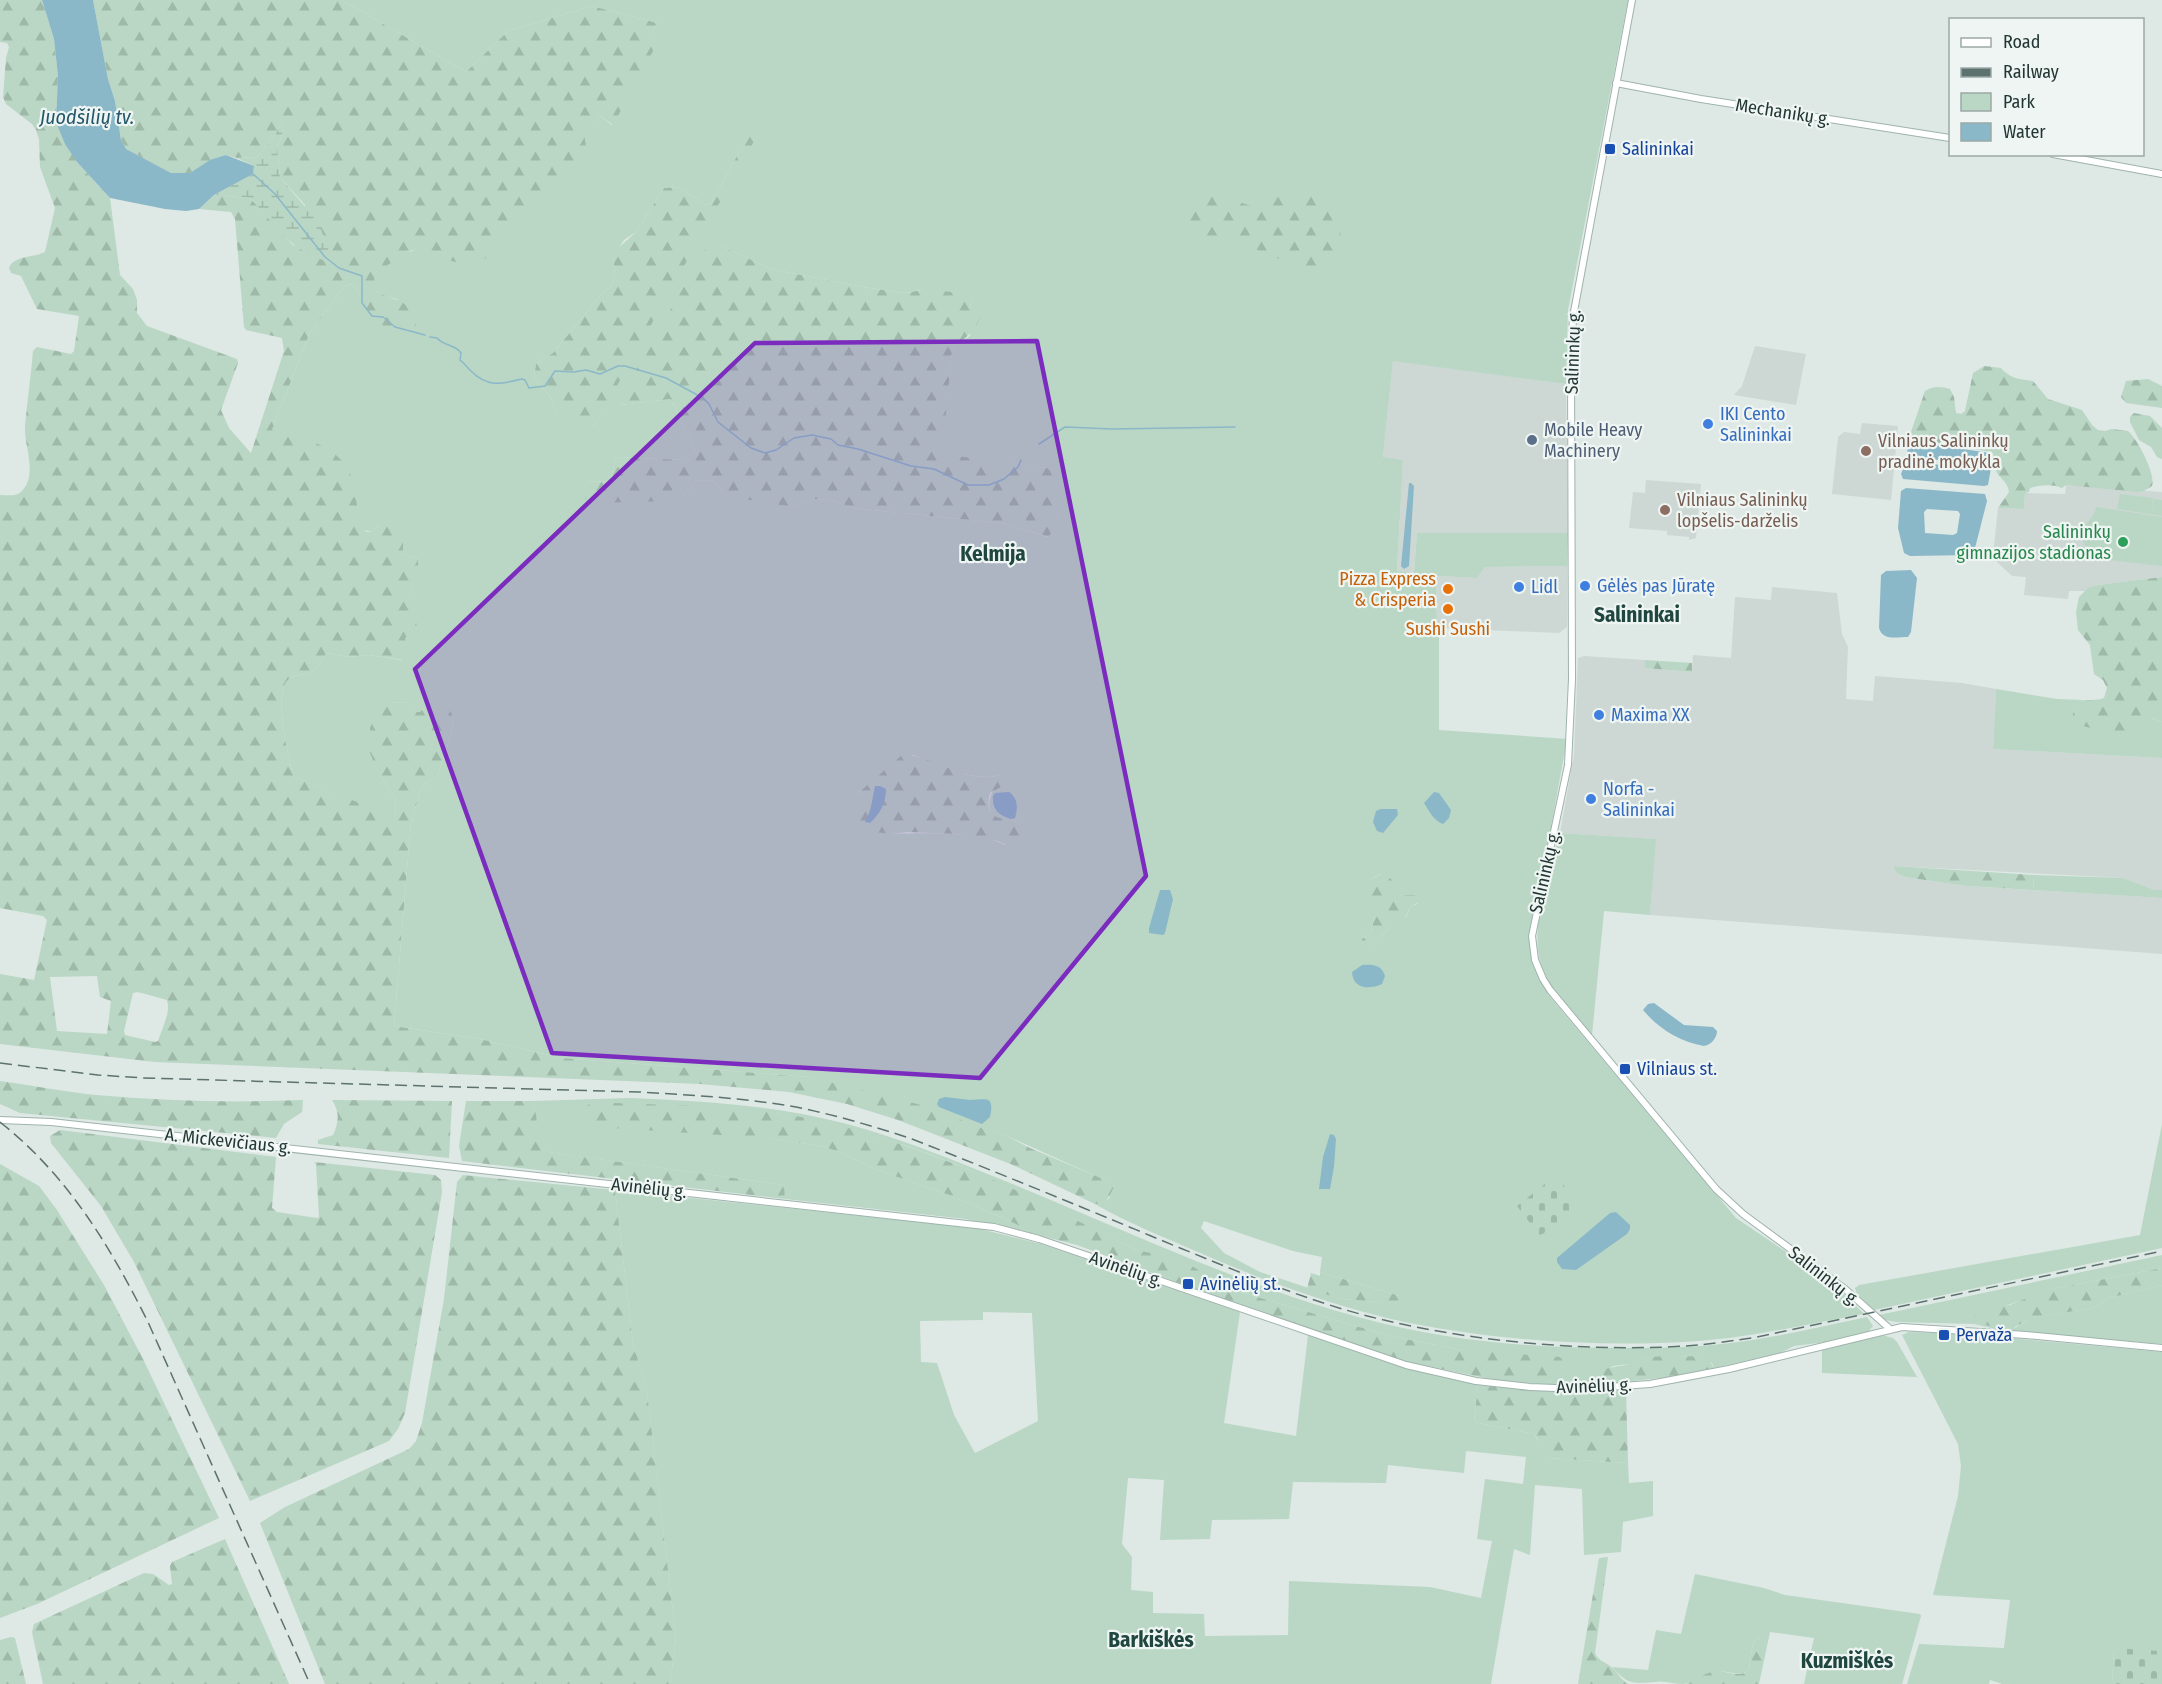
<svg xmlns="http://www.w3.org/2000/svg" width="2162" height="1684" font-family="'Fira Sans Condensed',sans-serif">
<defs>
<pattern id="forest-firs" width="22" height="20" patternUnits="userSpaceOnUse" patternTransform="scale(1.5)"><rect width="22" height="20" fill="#b9d7c4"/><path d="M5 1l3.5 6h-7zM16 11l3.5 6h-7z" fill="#9fb9a9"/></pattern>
<pattern id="wetland-marsh" width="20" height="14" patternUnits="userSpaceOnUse" patternTransform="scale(1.5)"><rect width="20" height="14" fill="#b9d7c4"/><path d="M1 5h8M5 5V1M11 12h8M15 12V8" fill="none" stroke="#9fb9a9"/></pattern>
<pattern id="cemetery-stones" width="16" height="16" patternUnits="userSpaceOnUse" patternTransform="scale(1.5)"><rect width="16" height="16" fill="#b9d7c4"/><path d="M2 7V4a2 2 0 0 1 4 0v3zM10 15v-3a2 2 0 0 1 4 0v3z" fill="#9fb9a9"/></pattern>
</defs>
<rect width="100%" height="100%" fill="#dee8e5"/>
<path fill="#cdd8d4" d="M1755,346l51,8 -10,51 -62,-10 8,-9z
M1393,360l173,24 2,149h-151l-3,40 -17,-1 6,-112 -20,-2z
M1862,423l36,3 -7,74 -59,-6 6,-57 6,-5 16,2z
M1646,480l55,4 -5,54 -7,2v-3l-22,-2v-4l-38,-3 4,-36 12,1z
M2066,485l96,7v85l-64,8 -8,2 -4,4h-17l-1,8 -44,-4 2,-18 -14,-1 -17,-16 -2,-5 5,-47 26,1 1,-16 40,1z
M1567,566v61l-8,6 -122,-5 -1,-52 41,2 8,-11z
M1772,587l65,6 5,41 6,13 -2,52 27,2 2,-25 87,7 34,6 -3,60 169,9v132h-7l-32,-12 -230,-12 4,6 8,5 61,9 196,12v56l-512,-39 5,-76 -95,-6 14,-78 4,-97 6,-2 61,4v8l47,4 1,-17 38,3 4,-61 36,3z"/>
<path fill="#b9d7c4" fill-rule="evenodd" d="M342,0h1286l-60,310 -2,74 -173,-23 -10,96 20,3 -6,111 17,2 3,-40h151l-1,33 -82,1 -8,11 -41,-2 1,52 -3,1 5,6v95l128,9 -37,204c2,24 11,42 26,61l180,214 98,66 30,30c-45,8 -90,18 -135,24 -105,12 -235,4 -338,-19 -67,-16 -131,-40 -193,-67 -35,-15 -70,-29 -103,-48h5l9,-5 5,-15 -107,-48 -198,-59 -247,-19 -82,-19 -86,-13 17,-204 10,-33 7,-8 9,-4 10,-29 7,-28 -24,-19 -10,11h-9l-2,-9 -19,-1 -11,72 17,25 -1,19 -101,-41c-6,-18 -20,-82 -7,-96 6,-7 13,-5 21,-8 8,-2 14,-14 19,-20l21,4 20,-2 34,5 3,-22 8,-28 -1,-19 6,-32 -15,-5 -24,-29 -8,7 -10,-3 -89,-99 38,-98 35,-46 5,-2 5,2 5,11 40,3 -15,-4 -7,-4c-3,-5 -6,-12 -3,-18 4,-8 33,-24 42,-24l166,-116 17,-18 12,9 45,-102 -65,-17 -84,25 -42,41zM748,136l-153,289 -39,-13 -5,-14 -17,-21 2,-13 17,-11 47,-57 12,-10 3,-12 -2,-17 11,-17 12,-8 28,-44 14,-1 28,18 5,-2zM719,245l52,24 92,18 41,6 17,-3 52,7 -3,10v29l-11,7 -7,8 -11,104 106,13 12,46 -11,23 -47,-14 -149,-15 -20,-8 -17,-1 -22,8 -70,-14 -5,-8 -8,-5 -13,1 -14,15 -99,-15 26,1 6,-25 68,3 12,-3 1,-3 -26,-55 -51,6zM913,755c26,9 59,28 87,20 -12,23 -22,47 17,46l-12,24c-24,-14 -85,-12 -113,-11l-34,-42 6,-2zM1380,874l21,21h14l11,-4 -9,13 -6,2 -5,11 -17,12 -21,18 -6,-8 9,-6 4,-23 -4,-31zM1204,1221l89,30 29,6 -2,15 80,24 3,12 -28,-6 -33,-3 -82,-27 -36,-19 -23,-25z
M2120,494l33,4 -1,12 2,-11 8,1v16l-45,-7z
M2096,507l66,10v49l-62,-7c-14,-6 -23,-21 -14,-35 5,-7 9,-8 10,-17z
M1996,689l61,10 26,1 -8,7 -3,14 79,-3 11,4v36l-169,-9z
M1560,833l96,6 -6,76 -46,-4 -12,124c-16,-20 -37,-39 -48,-63 -18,-38 6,-99 16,-139z
M2034,875l89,3 32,12h7v8l-129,-8z
M630,1098c72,3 146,7 217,26 45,12 89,29 133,47 125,49 249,111 378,146 85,24 173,31 261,31 35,0 69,0 103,-4 49,-5 97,-17 145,-27l6,9 -5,6 -42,10 -32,4 -14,7 -66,15 -2,-5 -12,-7 -56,2 -14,6 -17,2 -17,11 -1,8 -54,-1 11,-3 -90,-31 -72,-14 -160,-47 -64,-33 -17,-2 -15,-5c-52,-25 -104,-52 -157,-76 -64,-28 -133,-48 -201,-60l-8,25 52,8 17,5 43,20 72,25 64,28 10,8 -60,-13 -181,-20 -2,-14 -243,-34 -6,-50z
M2162,1124v124l-288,62 -17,-16 -2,-6 4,-3 281,-50z
M615,1190l361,38 65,16 199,68 -16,111 72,13 12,-101 81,28 89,22 -4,37 60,12 13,24 81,5 1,20 24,-2v35l-30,6 -2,30 -37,3 -2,-66 -47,-4 -5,70 -16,-6 -23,135h-821l6,-46 -29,-246 -14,-49zM983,1312l49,1 6,108 -63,32 -21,-38 -17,-52 -16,-1 -1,-41 63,-1zM1466,1451l60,6 -3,27 -38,-5 -8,60 15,2 -11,57 -51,-11 -141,-6 -1,54 -83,1 -1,-22 -51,-1v-21l-22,-2 1,-33 -10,-13 6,-66 36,2 -4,60 50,-1 2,-19 77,-1 4,-37 93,1 2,-18 76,8z
M2162,1255v13l-105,20 -58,20 16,20 16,-10 62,-10 16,-10 53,-13v59l-162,-14 -26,-6 -77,-2 -12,-2 -6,-5z
M1909,1332l58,2 195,18v299l-48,-2 -2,35h-110l-12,-4 -1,4h-82l12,-40 85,4 6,-48 -77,-5 25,-99 3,-30 -3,-22 -56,-109z
M1882,1335l11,3 4,4 20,35 -95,-4v-23z
M1695,1574l69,14 21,7 135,19 1,2 -19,68h-98l10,-46 -44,-6 -1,5h-9l-7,5 -4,28c-11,9 -19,-1 -31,2 -12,3 -23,11 -35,12 -10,0 -19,-4 -28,-2 -23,2 -28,2 -43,-15l36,3 8,-40 25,4z"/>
<path fill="url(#forest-firs)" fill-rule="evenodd" d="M0,0h42l12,39 4,37 -2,46 21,40 33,36 10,77 13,14 4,11v13l10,13 90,33 1,4 -17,47 8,18 22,25 33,-102 -2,-13 -36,-8 -2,-3 -9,-108 -4,-7 -32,-3 15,-14 36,3 44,48 11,-41 -25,-28 -3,-29 7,-20 -2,-6 -8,15 -17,20 -20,1 -11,-3 -36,18 -9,1 -10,-1 -40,-21 -5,-3 -5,-9 -6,-39 -7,-22 -15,-79h249l124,72 42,-41 84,-25 65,17 -6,14 2,14 -40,74 -13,-9 -16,18 3,18 -102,107 -10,7h-5l-58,-16 -36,22 -2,6 4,14c17,10 40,9 38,36l-4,4c-41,-6 -40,-10 -57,-46l-5,-2 -5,2 -35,46 -38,98c33,9 72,15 82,54 3,13 3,28 5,42l8,6h4l8,-7 7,-1 17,14v16l15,5v8l-6,24 5,38 -12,9 4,19 -4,3 -37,-5 -20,2 -21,-4c-5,6 -11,18 -19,20 -8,3 -15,1 -21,8 -13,14 1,78 7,96l101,40 1,-18 -17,-25 -9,-21v-25l9,-20 11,-6 19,1 3,9h8l10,-11 18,4 6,15 -7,28 -10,29 -9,4 -7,8 -10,33 -17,204 86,13 82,19 247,19 128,32 35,16 35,11 23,12 85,36c-5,11 -7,21 -20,20l-82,-39 -115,-45 -51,-16 -58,-12 -89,-8 -545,-22 -155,-18v-70l34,6 13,-60 -4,-4 -43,-8v-413c7,0 17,2 22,-4 16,-17 2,-45 3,-64 2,-25 6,-51 8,-76l4,-4 34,7 3,-3 5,-35 -42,-7 -16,-33 -10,-3 -2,-5c5,-13 25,-10 36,-16l10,-44 -15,-41 -1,-28 -3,-9 -4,-6 -26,-20 -3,-7 3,-39 3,-11 -2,-4 -7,-1zM97,976l3,21 11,4 -4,33 -50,-3 -7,-54zM138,992l29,8c4,13 -5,28 -9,41l-3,1 -30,-7 -1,-4 9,-38z
M753,133l5,1 -163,291 -25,-6 -14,-7 -5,-14 -17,-21 2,-13 17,-11 47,-57 12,-10 3,-12 -2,-17 3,-7 20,-18 28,-44 14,-1 28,18 5,-2 37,-67z
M1300,191h8l34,18 2,5 -10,54c-18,11 -73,-19 -94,-24 -15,-5 -30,-5 -46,-7 -12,-5 -10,-20 -8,-32 11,-21 54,-2 71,3l17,-11 5,-2 8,1z
M719,245l52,24 92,18 41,6 25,-4 43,6 1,2 -3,10 10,2 2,5c-10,23 -15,20 -30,37l-10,103 105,14 8,6 4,40 -10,23 -48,-14 -149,-15 -20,-8 -17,-1 -22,8 -55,-9 -15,-5 -5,-8 -8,-5 -13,1 -14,15 -10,5 -83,2 -9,-10v-8l3,-4 26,1 6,-25 68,3 12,-4 1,-2 -26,-55 -51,6 -2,-3 89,-156z
M1984,366l17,2c10,11 18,11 32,13l15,18 34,11 10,15 6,5 7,1 7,-2 16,2c10,9 28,43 24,55l-8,5 -6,1 -72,-7 -4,3c-9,-4 -23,-3 -32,0l-1,4 -4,1 -1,16 -26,-1 11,-16c-1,-10 -9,-13 -13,-21 -4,-6 0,-13 -4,-19l-80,-14 -1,-6 14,-41c8,-5 16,-5 25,-2l4,8 2,16 5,1 4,-3 8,-38z
M2148,379l14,7v22l-36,-5 -5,-6 5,-16z
M2134,413l16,3 12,12v31l-5,-2 -6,-10 -12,-7 -9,-18v-5z
M2162,577v145l-10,-4 -4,9 -32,7 -42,-10 -2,-3c3,-29 14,-17 32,-23l3,-10 -4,-8 -9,-6 -4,-29 -12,-15 -2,-18 3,-15 10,-10 9,-2z
M1645,660l47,3v9l-47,-4z
M907,755c32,3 60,30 93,20l4,2 1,4 -4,6 -11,6c-8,31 17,23 33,31l1,11 -6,10 -6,2 -14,-6 -41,-7 -49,-2 -16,2 -35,-4 -3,-8 1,-26 46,-40z
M1893,866l141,9 -1,15 -67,-4 -61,-9 -8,-4z
M1383,873l8,6 10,16h14l8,-6 3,2 -4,10 -11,5 -9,18c-16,1 -24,19 -38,25l-3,-3 1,-7 9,-6c3,-18 7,-24 -5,-38l5,-16z
M0,1081c32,4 64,11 96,14 69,6 138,8 207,5l-1,12 -18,12 -8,14 -256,-25 -20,-9z
M332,1100l120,1 -3,57 -131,-14v-4l15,-5c6,-13 7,-23 -1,-35z
M466,1101h68l7,50 243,34 1,14 -323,-38 -3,-15z
M594,1102c77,4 159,2 235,21 49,12 99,30 146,49 53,22 107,52 159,77 13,5 29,4 42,9 19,7 35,23 54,31l160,47 72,14 98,7 4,5 -5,13 -7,6 -11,3 -46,-4 -91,-19 -190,-65 -137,-51 -51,-13 -10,-8 -64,-28 -72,-25 -43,-20 -17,-5 -53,-8 -171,-11 -10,-5 -3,-9 3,-7z
M60,1130l216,27 -4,51 5,4 40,6 2,-1 -3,-53 -2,-2 121,13 6,5 1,12 -37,221 -7,16 -9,12 -139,60 -116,-239 -33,-56 -50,-63 -1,-7z
M0,1164l39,22 18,24 47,75 39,74 76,159 -182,86 -37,14z
M463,1175l152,15 18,153 14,48 29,247 -6,46h-345l-65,-161 25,-16 124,-58 7,-8 6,-18 22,-124 13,-117z
M2162,1268v17l-53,13 -16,10 -61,10 -17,9h-22l-17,-5 -2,-5 4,-5 7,-3 25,-4 26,-11 21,-6z
M1320,1272l80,24 4,6 -1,7 -28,-7 -33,-3 -35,-10 4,-16 9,3z
M1700,1356l9,4 5,8 -44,9 -75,8c2,-19 17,-17 31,-20 6,-2 12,-5 18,-7 18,-3 38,-1 56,-2z
M1478,1385c50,6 98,8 148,5l2,73 -81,-5 -6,-1c-5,-8 0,-16 -7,-23l-60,-12z
M225,1539l64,145h-246l-11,-52 2,-8 110,-51 9,1 16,11 3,-1 -2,-18 2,-4z
M1608,1557l-13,96c4,8 8,8 15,13 8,6 10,14 19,18h-51l21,-126z
M11,1637l4,1 11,46h-26v-44z
M1760,1637h9l-10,47h-73c8,-3 17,-10 26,-12 14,-4 25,8 37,-2l4,-28z"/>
<path fill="url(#wetland-marsh)" d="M283,120l1,8 -7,20 3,29 37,44 9,20 3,12 -6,7c-32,-9 -51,-39 -73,-62l-36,-3 39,-21 1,-8 -17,-8 20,-1 17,-20z"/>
<path fill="url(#cemetery-stones)" d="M1556,1175l23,30 -39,31 -23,-30z
M2114,1648l48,3v33h-50z"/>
<path fill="#8bb8c8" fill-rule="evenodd" d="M42,0h51l15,79 7,22 6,39 5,9 45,24h19l20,-13 16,-5 28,11 -1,8 -39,21 -15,14 -13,2 -21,-2 -55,-11 -33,-36 -12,-18 -9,-22 2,-46 -4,-37z
M1910,441l80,12 3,4 -5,28 -4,1 -81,-7 -2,-5 5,-13 71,8 1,-2 -1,-2 -70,-9 1,-13z
M1409,483h2l3,3 -5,80 -5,3 -3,-3z
M1906,488l79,6 2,7 -13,51 -3,3 -61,1 -6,-3 -6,-25 3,-37zM1927,509l31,2 2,3 -3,19 -4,2 -28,-2 -1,-21z
M1911,570l6,8 -6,54 -3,5c-12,0 -25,4 -29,-9l2,-53 5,-4z
M875,786h5l6,3c0,14 -6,25 -16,34l-5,-1c7,-12 7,-23 10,-36z
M1009,792c9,6 9,16 6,26l-4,1c-13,-4 -19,-10 -18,-23l2,-3z
M1434,792l5,1 12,17 -2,8 -6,6c-9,-3 -14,-13 -19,-21z
M1381,809h16l1,6 -15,18 -6,-2 -4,-9 3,-11z
M1160,890h10l3,9 -8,34 -2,2 -14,-2v-5z
M1362,965c11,-1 20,0 23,11l-3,8c-13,6 -29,5 -30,-12z
M1654,1003l30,22 29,2 4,4c0,7 -6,14 -13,15 -24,-4 -45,-17 -61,-36l5,-6z
M945,1097c8,1 17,2 25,3 15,0 25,-6 20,17l-8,7 -43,-17 -2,-3 2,-5z
M1330,1134l4,1 2,4 -2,28 -4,22h-11l4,-32z
M1616,1212l14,13v4l-3,5 -51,36 -14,-1 -5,-7v-4l53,-45z"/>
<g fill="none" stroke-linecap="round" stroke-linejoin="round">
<path stroke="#8bb8c8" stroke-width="1.5" d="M252,173l23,21 50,63 14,11 23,8v27l10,13 11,1 12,10 30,8
M430,337l7,1c7,8 19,7 24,15l-1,7c5,4 7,7 11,11 17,17 30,13 51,8l3,1 4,8 16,-2 10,-15 19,1 12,-2 14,4 18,-8h7l41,12 37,20 6,6 9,18 33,26 14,5 11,-3 18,-12 18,-3 19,4 7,6 20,4 53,17 23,3 34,16h21l15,-6 14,-12 3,-7
M1039,444l26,-17 47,2 123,-2"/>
<defs>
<path id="secondary" d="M1632,0l-59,317 -2,46 1,316 -4,86 -36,171 3,24 8,19 7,11 166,199 27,25 102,75 45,40
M1616,83l85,16 249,39
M2053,154l109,20
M0,1120l51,2 943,105 45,12 367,126 70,16 54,6 50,2 70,-5 79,-15 173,-42 124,8 136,13"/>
</defs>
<use href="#secondary" stroke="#9fb3ad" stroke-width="8"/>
<use href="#secondary" stroke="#fff" stroke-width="6"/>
<path stroke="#5c726e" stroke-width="1.5" stroke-dasharray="12 6" stroke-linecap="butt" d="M0,1063l98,12 45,3 496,14c53,3 105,6 157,15 39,8 77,19 116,32 90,35 179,72 268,109 67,27 134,56 204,72 96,23 217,33 315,25 19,-2 39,-5 58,-8l405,-86
M0,1122c68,54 110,124 148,200l162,362"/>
</g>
<path fill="#7b2cbf" fill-opacity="0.2" stroke="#7b2cbf" stroke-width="4.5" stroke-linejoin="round" d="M1037,341l109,535 -166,202 -428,-25 -137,-384 340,-326z"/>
<g fill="#1a4fb4" stroke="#eef5f2" stroke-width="2">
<rect x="1604" y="143" width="12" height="12" rx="3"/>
<rect x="1619" y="1063" width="12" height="12" rx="3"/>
<rect x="1182" y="1278" width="12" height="12" rx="3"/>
<rect x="1938" y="1329" width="12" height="12" rx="3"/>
</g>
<g fill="#3f7fe0" stroke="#eef5f2" stroke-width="2">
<circle cx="1708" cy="424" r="6"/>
<circle cx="1585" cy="586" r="6"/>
<circle cx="1519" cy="587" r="6"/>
<circle cx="1599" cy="715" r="6"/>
<circle cx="1591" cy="799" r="6"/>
</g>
<circle fill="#5c6f8a" stroke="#eef5f2" stroke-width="2" cx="1532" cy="440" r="6"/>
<g fill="#8d6e63" stroke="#eef5f2" stroke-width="2">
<circle cx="1866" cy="451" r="6"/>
<circle cx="1665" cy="510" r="6"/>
</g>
<circle fill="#2e9e5b" stroke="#eef5f2" stroke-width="2" cx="2123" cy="542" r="6"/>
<g fill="#e8710a" stroke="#eef5f2" stroke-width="2">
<circle cx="1448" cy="589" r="6"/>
<circle cx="1448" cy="609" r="6"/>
</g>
<g text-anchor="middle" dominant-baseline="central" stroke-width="4.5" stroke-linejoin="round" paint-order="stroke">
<g font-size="18" fill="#223633" stroke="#eef5f2">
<text transform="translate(1783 112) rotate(9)">Mechanikų g.</text>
<text transform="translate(1573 352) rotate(-88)">Salininkų g.</text>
<text transform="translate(1545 872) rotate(-77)">Salininkų g.</text>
<text transform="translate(228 1141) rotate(6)">A. Mickevičiaus g.</text>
<text transform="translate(649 1188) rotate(6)">Avinėlių g.</text>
<text transform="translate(1126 1269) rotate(19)">Avinėlių g.</text>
<text transform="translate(1824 1276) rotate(38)">Salininkų g.</text>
<text transform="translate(1594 1386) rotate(-2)">Avinėlių g.</text>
</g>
<g font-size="18" fill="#164399" stroke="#eef5f2" text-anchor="start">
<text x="1622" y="149">Salininkai</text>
<text x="1637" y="1069">Vilniaus st.</text>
<text x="1200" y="1284">Avinėlių st.</text>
<text x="1956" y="1335">Pervaža</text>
</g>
<g font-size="18" fill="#366cbe" stroke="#eef5f2" text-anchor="start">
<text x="1720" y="414">IKI Cento<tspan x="1720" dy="21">Salininkai</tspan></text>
<text x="1597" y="586">Gėlės pas Jūratę</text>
<text x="1531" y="587">Lidl</text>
<text x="1611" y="715">Maxima XX</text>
<text x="1603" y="789">Norfa -<tspan x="1603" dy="21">Salininkai</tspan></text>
</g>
<g font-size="18" fill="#4e5e75" stroke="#eef5f2" text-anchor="start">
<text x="1544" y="430">Mobile Heavy<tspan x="1544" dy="21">Machinery</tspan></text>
</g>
<g font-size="18" fill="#785e54" stroke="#eef5f2" text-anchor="start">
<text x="1878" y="441">Vilniaus Salininkų<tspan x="1878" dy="21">pradinė mokykla</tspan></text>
<text x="1677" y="500">Vilniaus Salininkų<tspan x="1677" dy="21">lopšelis-darželis</tspan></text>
</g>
<g font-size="18" fill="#27864d" stroke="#eef5f2" text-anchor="end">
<text x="2111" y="532">Salininkų<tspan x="2111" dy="21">gimnazijos stadionas</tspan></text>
</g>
<g font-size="18" fill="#c56008" stroke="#eef5f2" text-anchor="end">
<text x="1436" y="579">Pizza Express<tspan x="1436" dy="21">&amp; Crisperia</tspan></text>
<text x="1448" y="629" text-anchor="middle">Sushi Sushi</text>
</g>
<g font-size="20" font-style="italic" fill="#23576b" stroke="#eef5f2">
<text x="87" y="117">Juodšilių tv.</text>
</g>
<g font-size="21" font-weight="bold" fill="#204640" stroke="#eef5f2">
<text x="993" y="554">Kelmija</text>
<text x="1637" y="615">Salininkai</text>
<text x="1151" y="1640">Barkiškės</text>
<text x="1847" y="1661">Kuzmiškės</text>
</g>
</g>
<rect x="1949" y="18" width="195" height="138" fill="#eef5f2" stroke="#9ca9a6" stroke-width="1.5"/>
<rect x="1961" y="38" width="30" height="9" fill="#ffffff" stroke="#9ca9a6" stroke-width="1.5"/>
<text x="2003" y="48" font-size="18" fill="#223633">Road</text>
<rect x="1961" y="68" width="30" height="9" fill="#5c726e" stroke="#9ca9a6" stroke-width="1.5"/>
<text x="2003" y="78" font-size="18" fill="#223633">Railway</text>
<rect x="1961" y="93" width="30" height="18" fill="#b9d7c4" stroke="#9ca9a6" stroke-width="1.5"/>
<text x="2003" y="108" font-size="18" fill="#223633">Park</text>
<rect x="1961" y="123" width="30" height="18" fill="#8bb8c8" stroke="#9ca9a6" stroke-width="1.5"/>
<text x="2003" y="138" font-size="18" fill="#223633">Water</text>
</svg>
